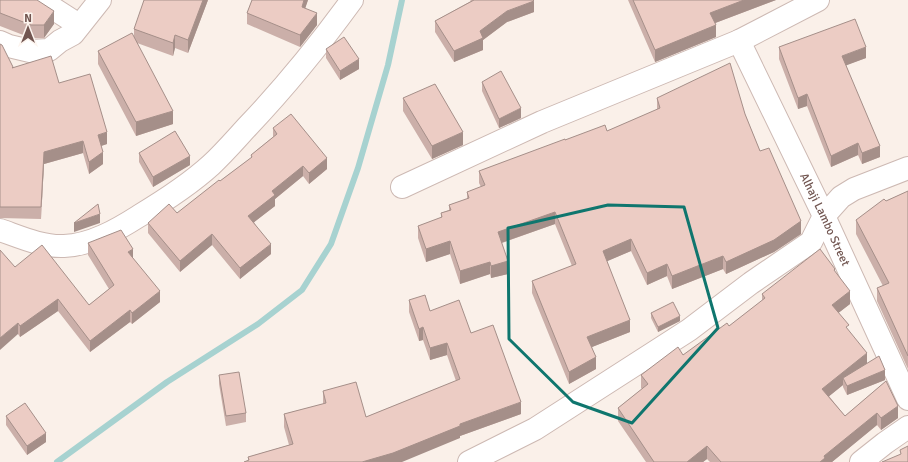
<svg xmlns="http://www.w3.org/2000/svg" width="908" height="462" font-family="Signika,sans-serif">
<rect width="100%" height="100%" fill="#faf0e9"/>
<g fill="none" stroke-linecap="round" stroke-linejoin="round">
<path stroke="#a7d2d0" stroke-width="6" d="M57,462l110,-80 91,-58 44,-34 29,-46 27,-76 30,-103 14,-65"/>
<defs>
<g id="minor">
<path d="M40,0l39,25"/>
<path id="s1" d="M739,41l85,175 84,183"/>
<path d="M0,42l9,4 21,5 19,-1 11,-9 13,-7 27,-34"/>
<path d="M402,187l140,-65 197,-81 79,-41"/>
<path d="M0,230c20,7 42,17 64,16 27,-1 53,-16 75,-30 25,-15 50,-31 72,-51 13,-12 25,-26 37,-39 38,-40 72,-82 104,-126"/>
<path d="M469,462l66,-33 154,-99 62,-47 60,-41 13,-26 17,-19 13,-8 54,-21"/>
<path d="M861,462l24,-19 23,-16"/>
</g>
</defs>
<use href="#minor" stroke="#cdb9b3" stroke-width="24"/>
<use href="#minor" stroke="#fff" stroke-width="22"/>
</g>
<path fill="#cbafa9" d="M0,0l54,24 -10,14h-13l-31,-12z
M208,0l-20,53 -13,-5 -2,8 -36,-13 36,81 -37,12 -38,-72v-13l36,-14v-8z
M252,0h56l-3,8 12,17 -17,22 -53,-23v-11z
M470,0h63l1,12 -27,10 -24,18v10l-29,12 -19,-30v-11l36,-20z
M628,0h148l-61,23 1,14 -61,25z
M0,44l13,23 46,16 48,61 -6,2 2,18 -14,10 -6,-21 -39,11 -3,55 -41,-1z
M779,47l87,11 -20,7 34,92 -18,7 -4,-9 -27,12 -24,-61 -9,3 -19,-50z
M326,49l33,20 -19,11 -14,-22z
M482,82l39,36 -22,10 -17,-37z
M403,98l60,47 -31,14 -29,-48z
M657,98l88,16 15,37 41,83 -27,18 -48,22 -3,-5 -51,20 -5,-13 -20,9 -16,-34 -24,10 23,71 -38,15 4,22 -27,15 -37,-91v-12l40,-15 -17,-42 -53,19 6,31 -17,4 -1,-4 -30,10 -10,-30 -24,8 -8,-24v-12l23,-8v-5l8,-3v-5l18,-6v-7l14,-5 -2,-4v-12l86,-31 42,-9 50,-21z
M273,128l54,41 -18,15 -6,-8 -28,23v7l-21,16 17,32 -31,25 -28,-34 -32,27 -32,-39v-10l29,-10 43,-32 31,-23v-3l22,-18z
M139,153l51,12 -37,22 -14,-25z
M908,191v178l-31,-68v-13l6,-2 -27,-52v-14l30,-19z
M88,243l45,15 27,44 -28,22 -2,-2 -40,30 -32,-41 -38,26 -2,-3 -3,-67 74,38 20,-16 -21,-34z
M835,272l15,32 -12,9 29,50 18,17 -38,15 -4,-8v-2l-14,11 16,20 41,-35 12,37 -17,12 -4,-5 -45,37h-122l-3,-3 -4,3h-57l-28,-41v-13l24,-19 -1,-1v-13l42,-20 46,-29 33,-25v-7z
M409,300l62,33 50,81 -61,22v2l-212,23v-4l41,-12 -5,-18v-13l39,-10v-13l43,26 90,-36 -9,-26 -17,5 -7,-20 -4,1 -10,-29z
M651,313l29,8 -22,11 -7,-14z
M219,375l27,38v9l-20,4 -7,-42z
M6,416l40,26 -19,13 -21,-30z"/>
<path fill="#a58f89" d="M203,0h5l-20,53v-13z
M304,0h4l-6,18v-11z
M744,0h32l-66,25v-12z
M534,1v11l-27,10 -24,18v10l-29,12v-11l26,-20 27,-20z
M54,11v13l-10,14v-13z
M317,13v12l-17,22v-12z
M716,25v12l-61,25v-12z
M175,35v13l-2,8v-13z
M866,47v11l-24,9v-11z
M359,59v10l-19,11v-9z
M807,94v12l-9,3v-11z
M521,108v10l-22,10v-9z
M173,111v13l-37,12v-14z
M107,132v12l-9,3v-12z
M463,132v13l-31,14v-13z
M83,141v12l-39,11 -3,55 3,-67z
M858,143v12l-27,12v-11z
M880,146v11l-18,7v-11z
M103,152v12l-14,10v-12z
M190,156v9l-37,22v-10z
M327,158v11l-18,15v-11z
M303,166v10l-28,23v7l-27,21v-11l24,-25z
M555,212v12l-57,20v-12z
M100,214v9l-26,9v-9z
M801,221v13l-27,18 -48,22v-12z
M212,234v11l-32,27v-11z
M631,239v12l-28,12v-12z
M450,241v13l-24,8v-13z
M271,244v10l-31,25v-11z
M133,249v11l-5,-8z
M723,256v13l-51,20v-13z
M508,261v13l-17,4v-12z
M490,262v12l-30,10v-13z
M667,264v12l-20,9v-12z
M160,291v11l-28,22v-11z
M850,291v13l-18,14v-13z
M58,299v12l-38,26v-11z
M130,310v12l-40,30v-11z
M680,316v5l-22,11v-5z
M630,320v12l-43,17v-12z
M18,323v11l-18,16v-12z
M423,327v13l-4,1v-12z
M447,343v12l-17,5v-12z
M867,353v13l-24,12v7l-21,17v-13z
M596,357v12l-27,15v-12z
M885,370v10l-38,15v-9z
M521,402v12l-61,22v2l-58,24h-40l98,-38z
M898,406v12l-17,12v-12z
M877,413v12l-45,37h-12l4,-6z
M46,433v9l-19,13v-9z
M707,446v13l-4,3h-16z"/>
<path fill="#ecccc4" stroke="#a58f89" d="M0,0h37l17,11 -10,14h-13l-31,-12z
M144,0h59l-15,40 -13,-5 -2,8 -39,-14z
M252,0h52l-2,7 15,6 -17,22 -53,-22z
M474,0h59l1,1 -27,10 -27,20 3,7 -29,13 -19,-30z
M633,0h111l-34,13 6,12 -61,25z
M855,19l11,28 -24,9 38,90 -18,7 -4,-10 -27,13 -24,-62 -9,4 -19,-51z
M132,33l41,78 -37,11 -38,-71z
M344,37l15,22 -19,12 -14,-22z
M0,44l2,1 11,22 -1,1 39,-12 8,27 31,-9 17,58 -9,3 5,17 -14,10 -6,-21 -39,11 -3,55h-41z
M730,63l15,51 15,37 9,-3 32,73 -27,19 -48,22 -3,-6 -51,20 -5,-12 -20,9 -16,-34 -28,12 27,69 -43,17 9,20 -27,15 -37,-91 44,-17 -21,-52 -57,20 10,29 -17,5 -1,-4 -30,9 -10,-30 -24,8 -8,-23 24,-9 -1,-4 10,-3 -2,-5 20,-7 -2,-6 18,-7 -6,-14 86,-32v1l40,-15 2,6 53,-23 -3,-10z
M501,71l20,37 -22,11 -17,-37z
M435,84l28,48 -31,14 -29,-48z
M291,114l36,44 -18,15 -6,-7 -31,25 3,4 -27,21 23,28 -31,24 -28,-34 -32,27 -32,-38 21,-19 8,9 42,-33 1,1 32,-24 -1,-2 26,-21 -4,-6z
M175,131l15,25 -37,21 -14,-24z
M908,191v165l-31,-68 12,-5 -33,-63 28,-21 2,2z
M98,204l2,10 -26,9z
M121,230l12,19 -5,3 32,39 -28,22 -2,-3 -40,31 -32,-42 -38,27 -2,-3 -18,15v-88l15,17 27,-22 47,60 25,-20 -26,-42z
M820,249l15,20 -1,1 16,21 -18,14 17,20 -3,2 21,26 -45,36 23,27 41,-35 12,25 -17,12 -4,-5 -53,43 1,2 -5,4h-99l-14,-16 -20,16h-33l-36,-54 30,-24 -7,-9 37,-28 5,8 44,-32 2,3 36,-28 -3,-4z
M425,295l5,16 29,-11 12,33 22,-8 28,77 -61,22v2l-67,27 -31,9h-118l5,-2 -1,-3 45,-13 -9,-30 42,-11 -3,-12 33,-9 10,35 94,-38 -13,-36 -17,5 -7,-21 -4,2 -10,-29z
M673,302l7,14 -22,11 -7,-14z
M879,356l6,14 -38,16 -4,-8z
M239,372l7,41 -20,3 -7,-41z
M25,403l21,30 -19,13 -21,-30z
M908,446v16h-26l19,-8 -1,-4z"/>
<path fill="none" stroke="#0f766e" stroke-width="3" stroke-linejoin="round" d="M608,205l76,2 34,121 -86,95 -59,-21 -64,-63 -1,-111z"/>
<g text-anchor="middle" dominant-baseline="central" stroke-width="3" stroke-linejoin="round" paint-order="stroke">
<g font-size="12" fill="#715550" stroke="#fdf5ef">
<text stroke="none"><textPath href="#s1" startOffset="198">Alhaji Lambo Street</textPath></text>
</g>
</g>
<g transform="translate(28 28)" stroke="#fdf5ef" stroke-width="3" paint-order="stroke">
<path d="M0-3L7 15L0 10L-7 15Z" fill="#715550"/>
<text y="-6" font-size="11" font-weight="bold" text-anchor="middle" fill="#715550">N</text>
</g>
</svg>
